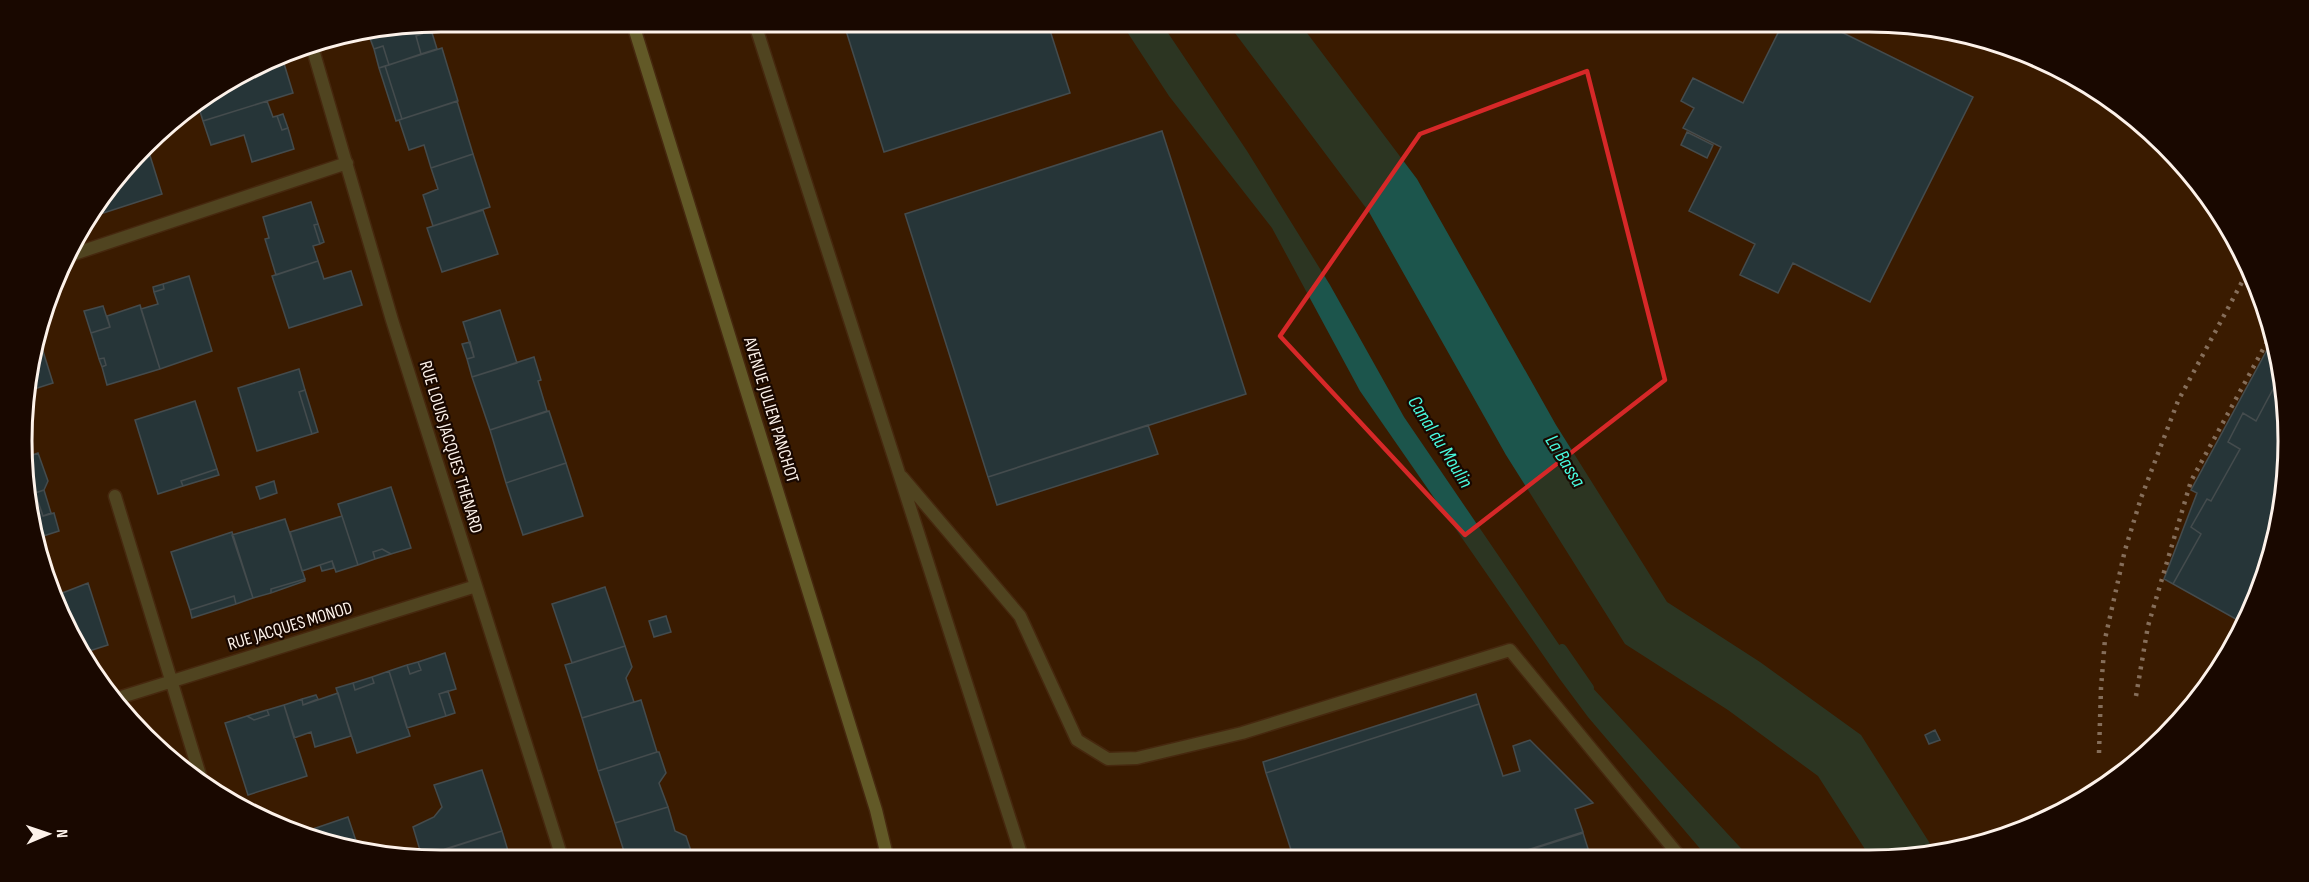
<svg xmlns="http://www.w3.org/2000/svg" width="2309" height="882" font-family="'Sofia Sans Condensed',sans-serif">
<rect width="100%" height="100%" fill="#3a1b00"/>
<path fill="#1c554c" d="M1120,21h40l87,130 83,134 74,132 173,254 173,187h-42l-120,-141 -29,-39 -199,-287 -88,-163 -103,-132z
M1226,21h72l119,158 139,246 111,177 93,60 101,73 75,118 -13,4h-53l-52,-81 -90,-66 -103,-66 -119,-189 -137,-243z"/>
<g fill="none" stroke-linecap="round" stroke-linejoin="round">
<path stroke="#1c554c" stroke-width="10" d="M1562,649l27,39"/>
</g>
<path fill="#0f567d" stroke="#5186aa" stroke-width="1.5" d="M843,21h204l23,72 -186,59z
M1784,21h35l154,76 -103,205 -77,-39 -15,30 -38,-18 15,-31 -66,-33 32,-64 -38,-19 11,-20 -13,-7 12,-23 50,25z
M429,23l8,26 -16,5 -5,-18 6,-2 -3,-9z
M419,25l3,9 -6,2 5,18 -32,11 -6,-19 -9,3 -6,-16z
M383,46l6,19 -10,3 -5,-19z
M442,48l16,53 -56,18 -17,-53z
M282,57l11,36 -90,28 -6,-19 34,-25z
M385,66l17,53 -6,2 -17,-53z
M267,101l6,16 4,-1 5,14 6,-2 6,21 -42,13 -8,-27 -33,10 -8,-24z
M457,101l16,53 -42,14 -7,-23 -15,5 -10,-30z
M283,114l5,14 -6,2 -5,-14z
M1162,131l84,263 -258,83 -83,-263z
M1687,132l26,13 -6,13 -26,-13z
M147,146l15,48 -74,24z
M473,154l17,53 -57,19 -10,-31 15,-6 -7,-21z
M311,202l7,22 -4,1 6,19 -7,2 5,15 -42,14 -11,-36 4,-1 -6,-21z
M483,210l15,44 -56,18 -15,-44z
M318,224l6,18 -4,2 -6,-19z
M318,261l6,18 27,-8 11,34 -73,23 -17,-52z
M189,276l23,75 -52,18 -19,-60 17,-5 -4,-12 10,-3 -1,-5z
M163,284l1,5 -10,3 -1,-5z
M140,305l20,64 -53,16 -5,-18 4,-2 -2,-7 -5,1 -8,-26 19,-6 -3,-11z
M103,306l7,21 -19,6 -7,-22z
M500,310l17,53 -45,14 -5,-18 7,-2 -11,-35z
M37,332l16,51 -28,9v-6z
M2273,339l4,14 -5,9 8,4 1,8 -25,47 -13,-8 -15,29 12,7 -29,52 -4,-2 -16,28 10,7 -28,50 -9,-5 33,-86 -6,-3z
M470,342l4,15 -7,2 -5,-15z
M2277,353l3,13 -8,-4z
M534,357l7,23 -3,1 9,30 -57,19 -18,-53z
M104,358l2,7 -4,2 -3,-8z
M299,369l6,21 -6,2 13,42 -55,17 -19,-63z
M2281,374l3,13 3,82 -13,81 -33,72 -68,-38 28,-50 -10,-7 16,-28 4,2 29,-52 -12,-7 15,-29 13,8z
M305,390l13,42 -6,2 -13,-42z
M195,401l22,68 -36,12 2,5 -25,8 -23,-74z
M549,411l17,52 -60,20 -16,-53z
M1148,425l10,29 -161,51 -9,-28z
M38,453l10,28 -4,9 -9,3 8,23 11,-3 5,18 -25,8 -5,-16 -2,-66z
M566,463l17,53 -60,19 -17,-52z
M217,469l2,6 -36,11 -2,-5z
M274,481l3,12 -17,6 -4,-12z
M391,487l20,61 -20,6 -9,-5 -9,3 2,7 -17,6 -20,-61z
M44,490l7,23 -8,3 -8,-23z
M342,516l16,49 -22,7 -4,-11 -30,10 -12,-39z
M285,519l20,60 -34,10v4l-18,5 -21,-63z
M232,532l21,66 -17,6 -2,-8 -44,14 -19,-58z
M382,549l9,5 -16,5 -2,-7z
M332,561l2,7 -12,3 -2,-6z
M305,579v2l-34,12v-4z
M88,583l20,62 -22,7 -1,-3 -6,2 -27,-54z
M605,587l20,59 -53,17 -20,-59z
M234,596l2,8 -44,14 -2,-8z
M666,616l5,16 -17,5 -5,-16z
M625,646l7,21 -6,11 8,24 -52,16 -17,-53z
M445,653l11,36 -17,5 7,22 -39,12 -18,-57 18,-6 3,9 11,-4 -3,-8z
M418,662l3,8 -11,4 -3,-9z
M389,671l21,65 -53,17 -21,-65 17,-5 2,7 19,-7 -2,-6z
M372,677l2,6 -19,7 -2,-7z
M448,691l7,22 -9,3 -7,-22z
M338,693l13,43 -36,11 -4,-15 -17,6 -10,-33 18,-6 1,6z
M1476,694l3,10 -213,69 -3,-11z
M316,695l2,4 -15,6 -1,-6z
M641,700l16,52 -59,19 -16,-53z
M1479,704l24,72 17,-5 -7,-25 17,-6 63,63 -18,6 8,23 -81,26 -208,1 -28,-86z
M284,705l23,71 -59,19 -23,-72 22,-7 7,4 15,-5 -2,-5z
M267,710l2,5 -15,5 -7,-4z
M1935,730l5,10 -11,4 -4,-9z
M657,752h2l7,21 -7,10 9,24 -53,16 -17,-52z
M482,770l20,61 -80,26 -9,-30 21,-10 8,-10 -8,-22z
M668,807l7,24 11,5 7,21 -11,3 -55,1 -12,-38z
M348,817l11,33 -27,-3 -34,-13z
M502,831l9,30h-63l-3,-12z
M1583,832l-79,26h-2z
M1583,833l8,25h-87z
M1626,853l2,5h-19z"/>
<g fill="none" stroke-linecap="round" stroke-linejoin="round">
<defs>
<path id="lane" d="M754,21l269,839
M902,477l118,139 57,124 31,19 29,-1 105,-25 268,-83 171,208"/>
<path id="street" d="M311,43l81,277 171,541
M65,257l282,-94
M115,496l88,289
M115,699l361,-113"/>
<path id="secondary" d="M632,21l244,789 12,50"/>
</defs>
<use href="#lane" stroke="#553921" stroke-width="15"/>
<use href="#street" stroke="#553921" stroke-width="15"/>
<use href="#secondary" stroke="#553921" stroke-width="15"/>
<use href="#lane" stroke="#6a7547" stroke-width="12"/>
<use href="#street" stroke="#6a7547" stroke-width="12"/>
<use href="#secondary" stroke="#92a457" stroke-width="12"/>
<path stroke="#e0d2c7" stroke-width="4.5" stroke-dasharray="3 6" stroke-linecap="butt" d="M2136,696l12,-70 43,-145 81,-148
M2099,753l2,-65 4,-49 20,-89 16,-52 37,-97 71,-132"/>
</g>
<path d="M0 0H2309V882H0ZM1587,71l78,309 -200,155 -185,-199 140,-202z" fill="#3a1b00" fill-opacity=".55" fill-rule="evenodd"/>
<path fill="none" stroke="#d62828" stroke-width="4.5" stroke-linejoin="round" d="M1587,71l78,309 -200,155 -185,-199 140,-202z"/>
<g text-anchor="middle" dominant-baseline="central" stroke-width="4.5" stroke-linejoin="round" paint-order="stroke">
<g font-size="18" fill="#fdf2ea" stroke="#190800">
<text transform="translate(771 410) rotate(73)">AVENUE JULIEN PANCHOT</text>
<text transform="translate(451 447) rotate(73)">RUE LOUIS JACQUES THENARD</text>
<text transform="translate(290 626) rotate(-17)">RUE JACQUES MONOD</text>
</g>
<g font-size="20" font-style="italic" fill="#48fade" stroke="#190800">
<text transform="translate(1440 442) rotate(58)">Canal du Moulin</text>
<text transform="translate(1565 461) rotate(58)">La Bassa</text>
</g>
</g>
<path d="M0 0H2309V882H0ZM441 32H1869A409 409 0 0 1 2278 441V441A409 409 0 0 1 1869 850H441A409 409 0 0 1 32 441V441A409 409 0 0 1 441 32Z" fill="#190800" fill-rule="evenodd"/>
<path fill="none" stroke="#fdf2ea" stroke-width="3" d="M441 32H1869A409 409 0 0 1 2278 441V441A409 409 0 0 1 1869 850H441A409 409 0 0 1 32 441V441A409 409 0 0 1 441 32Z"/>
<g transform="translate(48 834) rotate(88)" stroke="#190800" stroke-width="4.5" paint-order="stroke">
<path d="M0-4.5L10 22L0 15L-10 22Z" fill="#fdf2ea"/>
<text y="-9" font-size="16" font-weight="bold" text-anchor="middle" fill="#fdf2ea">N</text>
</g>
</svg>
